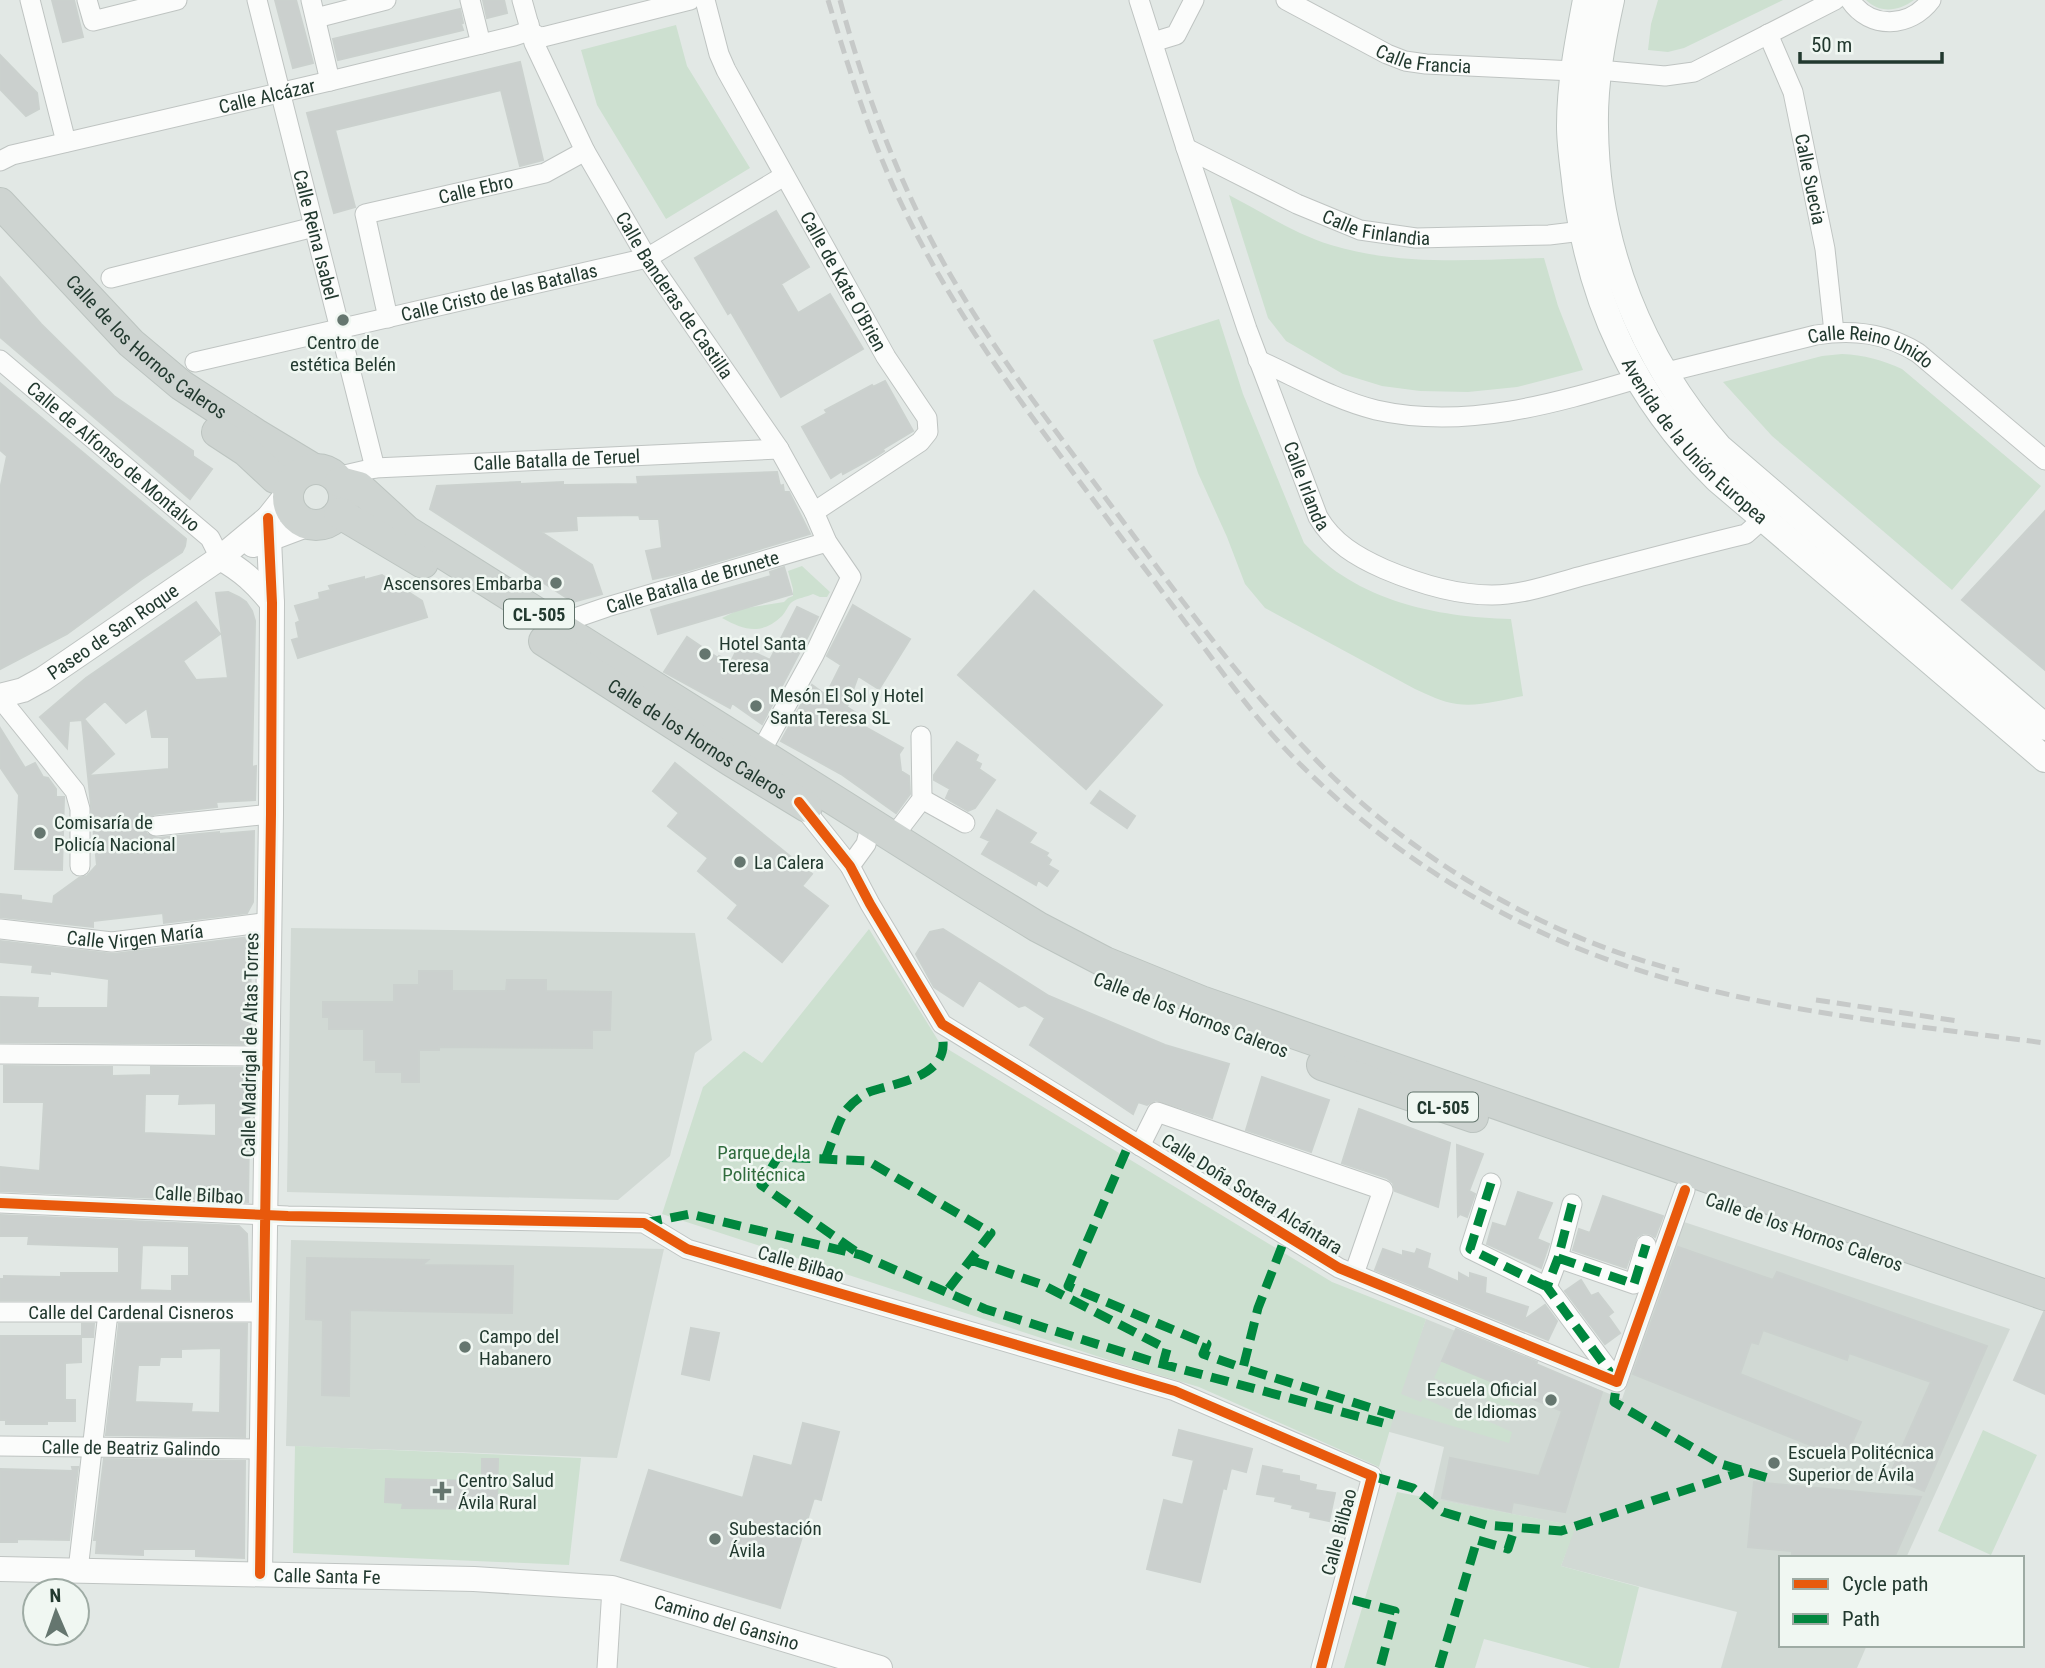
<svg xmlns="http://www.w3.org/2000/svg" width="2045" height="1668" font-family="'Roboto Condensed',sans-serif">
<rect width="100%" height="100%" fill="#e2e8e5"/>
<path fill="#d1d9d4" d="M291,928l404,5 17,107 -17,13 -25,103 -52,44 -331,-8z
M1684,1222l326,107 -104,229h-125v87h86l-10,23h-136l16,-56 -176,-46 14,-40 -143,-27 12,-52 -58,-16 40,-112 196,80z
M291,1240l373,9 -47,209 -331,-12z"/>
<path fill="#cde0d0" d="M1658,0h125l-99,48 -16,4 -20,-2 3,-26z
M1866,0h48c-15,11 -34,14 -48,0z
M676,25l11,41 63,102 -84,51 -69,-114 -16,-55z
M1229,195c33,17 66,39 102,50 69,21 141,15 213,13l14,48 25,64 -66,17 -49,5 -48,-1 -38,-5 -39,-12 -57,-33 -18,-23z
M1219,319l24,75 61,149c53,58 131,74 207,76l12,77c-21,4 -45,11 -66,8 -15,-2 -29,-9 -42,-15l-150,-81 -20,-24 -18,-47 -29,-64 -45,-133z
M1842,354c22,1 40,6 60,15l139,117 -89,104 -180,-154 -49,-54 99,-26z
M802,566l28,26 -3,5h-7l-7,-3c-6,3 -16,4 -21,8 -4,3 -6,10 -10,14 -21,20 -38,14 -60,2l18,-9 44,-7 4,-4 5,-2v-7l-5,-18z
M869,929l72,116 391,237 94,37 -25,75 20,8 2,-4 30,13 3,-4 56,25 -3,11 -113,-34 -17,58 -180,-80 -81,-24 -456,-149 41,-127 41,-36 18,12z
M1442,1361l54,23 -6,9 49,20 -3,7 -102,-42z
M1983,1430l54,25 -46,100 -53,-24z
M295,1446l286,12 -12,107 -276,-12z
M1397,1492l179,34 -15,40 78,21 -20,81h-28l-107,-29 -9,29h-131z"/>
<path fill="#cbd0ce" stroke="#cbd1ce" stroke-width="2" fill-rule="evenodd" d="M52,0h22l9,37 -20,5z
M275,0h21l17,63 -20,5z
M483,0h21l3,13 -20,5z
M460,9l3,14 -2,1 2,6 -125,30 -1,-4 -4,-17z
M0,55l37,38 2,16 -13,7 -26,-27z
M520,62l23,98 -23,6 -19,-76 -166,40 20,77 -21,6 -27,-100z
M776,211l33,56 -28,17 17,29 32,-19 33,55 -82,48 -50,-85 -3,2 -33,-56z
M0,277l41,47 73,72 79,55v5l19,13 -22,30 -190,-162z
M885,381l28,50 -30,18 1,2 -6,4 -35,19 -1,-3 -11,7 -29,-51 25,-14 -2,-3 47,-25 1,2z
M0,383l186,156 -1,7 -3,6 -40,27 -75,55 -67,35v-179l7,-34 -7,-6z
M777,472l3,14 3,-1 1,7h5l21,42 -134,40 -23,5 -7,-28 16,-3 -3,-29h-19l-1,-4 -63,1 1,14 -36,2 51,33 10,29 -29,8 -143,-93 7,-23 83,-4v2l43,-2v3l75,-1 -1,-7z
M2045,511v159l-83,-70z
M784,567l8,27 -134,40 -7,-24 120,-34 -1,-4z
M382,575l40,26 5,16 -129,41 -6,-18 7,-2 -3,-15 4,-2 -5,-15 25,-7 -1,-6 12,-3 -2,-4 35,-9v3z
M1034,591l128,114 -76,84 -128,-114z
M228,592l11,5 7,5 6,9 3,10 -3,146 4,-1 -1,34 -39,2 1,5 -62,7 -7,3 -4,10 3,7 10,4 62,-6v2l35,-3 -1,71 -6,11 -83,10 -1,-10 -70,8v6l-93,-10v-23l21,2v4l32,4 1,-8 25,-18 8,-2 10,-11 -9,-89 81,-7v-32h-17l-5,-29 -21,15 -21,-22 -21,18 30,35 -26,22 -6,-56 -13,1 -2,27 -27,-31 46,-39 110,-76 24,32 -37,27 13,19 32,-2 -12,-85z
M853,605l57,34 -31,50 -21,-13 -11,31 17,11 -4,6 43,24 -4,6 2,17 8,5 1,18 -14,19 -55,-39 -60,-33 31,-56 14,10 15,-30 -14,-9z
M797,607l21,10 -56,107 -30,-21 -2,5 -66,-36 23,-35 31,21 1,-2 12,6 8,-17 31,15z
M0,728l25,40 10,-5 8,14 5,1 8,11v8h8l-2,73 -47,-1 4,-74 -19,-28z
M957,742l21,13 -3,6 6,3 -2,5 16,11 -20,28 -7,3 -22,-13 4,-9 -16,-9v-5z
M675,763l137,111 -10,12 26,20 -46,56 -54,-44 10,-13 -40,-34 10,-13 -40,-32 11,-13 -26,-22z
M1100,791l35,25 -8,12 -36,-25z
M997,810l39,23 -7,10 19,10 -2,3 5,4 -3,5 10,6 -11,15 -9,-6 -2,5 -54,-31 8,-13 -9,-4z
M943,929l106,67 116,49 64,19 -17,54 -56,-18 -9,5 -9,-3 -5,12 -103,-69 15,-27 -20,-13 -6,2 -40,-27 -16,26 -29,-19 -18,-33 14,-22z
M251,937l-1,107 -250,-2v-45l38,1 -1,10h71l1,-29 -59,-8v3l-18,-2 1,-7 -33,-3v-21l113,13z
M419,971h33v20h54l1,-11h39v11l65,1 -1,38h-18v18l-153,-1v3h-20v32h-17v-10h-26v-12h-12v-31h-35v-12h-6v-15h71v-17h25z
M4,1066l108,1v9l39,-1v-8l99,1 -2,134 -248,-11v-24l40,4 4,-69h-40zM145,1094h35l-1,10 37,-1v33l-72,-3z
M1262,1077l67,23 -18,52 -65,-22z
M1359,1109l91,34 -12,64 -43,-16 -2,-8 -6,-5 -45,-15z
M1457,1145l26,9 -14,37 6,3 -8,23 -7,-3 -2,2z
M1518,1192l34,11 -15,36 12,5 -8,24 -54,-24 6,-21 13,4z
M1603,1196l60,20 -8,21 -5,-3 -6,-1 -7,4 -11,31 -53,-18 6,-21 11,4z
M0,1215l239,11 8,8 2,66h-249v-21h4v-3l57,1v-4h58v-26l-91,-3 1,-8h-29zM142,1245l47,1v30h-17v15l-32,-1z
M1678,1247l95,33 4,-8 210,74 -63,145 -35,-14 42,-95 -82,-29 -2,7 -84,-30 -5,14 -7,-2 -11,32 121,48 -16,37 -212,-85z
M1383,1249l20,7v-5l12,3 2,-5 13,5 -3,14 32,14v-9l11,6v-6l16,5 -1,15 43,14 -4,13 21,-15 12,16 -9,19 -173,-70z
M307,1258l121,2 -6,5 91,1 -1,47 -162,-3 -1,86 -27,-1 1,-75 -17,-1z
M1581,1280l10,16 7,-3 15,19 -5,4 12,17 -15,11 -40,-53z
M2044,1312h1v82l-31,-14z
M82,1324h12l-1,13h-11z
M119,1324h128l-2,113 -139,-2zM221,1348l-1,65 -29,-1 1,-8 -57,-2 3,-37h21l1,-8h21v-8z
M691,1328l28,5 -10,47 -27,-6z
M1456,1329l81,33 -1,2 66,28 -37,120 -52,-10 -2,10 -69,-14 8,-40 89,18 23,-65 -120,-50z
M0,1336h81v26l-16,1v37h10v21h-28v3h-41v-4h-6z
M803,1423l36,9 -18,68 -7,-2 -34,110 -159,-48 28,-90 94,28 11,-42 38,10z
M1179,1430l73,19 -6,23 -15,-4 -5,21 -3,-1 -23,94 -53,-13 17,-69 19,5 11,-45 -21,-5z
M104,1459l141,2 -1,97 -48,-2v-7h-53v6l-47,-2 1,-13h-3z
M482,1459h16l-1,45 -11,-1v6l-84,-1 1,-5 -18,-1 1,-23 96,2z
M1263,1466l19,4 -1,3 18,3v5l17,4 -1,5 20,3 -6,28 -19,-4 1,-5 -19,-4 1,-3 -18,-4 1,-4 -19,-3z
M72,1467h6l-9,73 -52,-1v3h-17v-73l73,2z
M1754,1482l127,12 40,3 -27,61h-102v-7l-44,-4z"/>
<g fill="none" stroke-linecap="round" stroke-linejoin="round">
<defs>
<g id="minor">
<path d="M30,0l36,142"/>
<path d="M87,0l6,21 84,-21"/>
<path id="s1" d="M257,0l118,468"/>
<path d="M311,0l19,81"/>
<path d="M470,0l11,44"/>
<path id="s2" d="M522,0l12,43 51,108 62,107 132,191 35,63 13,30 24,35 -37,78 -54,98"/>
<path id="s3" d="M705,0l14,54 7,16 160,287 41,61 1,14 -8,10 -106,70"/>
<path id="s4" d="M1139,0l47,148 61,181 71,188c15,26 39,40 66,52 33,14 71,26 108,26 32,0 63,-12 94,-20 53,-14 106,-28 160,-41l17,-15"/>
<path id="s5" d="M1286,0l101,54 18,7 21,3 148,7"/>
<path d="M1850,0c20,30 60,28 81,0"/>
<path d="M316,18l70,-18"/>
<path d="M531,32l7,4 5,1 147,-37"/>
<path id="s6" d="M1768,34l25,58 32,157 9,83"/>
<path d="M1153,42l23,-7 18,-35"/>
<path d="M1599,70l66,6 29,-4 141,-72"/>
<path id="s7" d="M1186,148l111,56 63,26 56,8 133,-3 33,-4"/>
<path id="s8" d="M0,161l12,-6 318,-74 184,-45 12,-4 3,-8"/>
<path d="M111,278l203,-51"/>
<path id="s9" d="M388,318l-23,-104 180,-41 40,-22"/>
<path id="s10" d="M0,360l210,178 10,20"/>
<path d="M1258,360c38,17 77,40 118,50 88,20 177,-6 261,-31"/>
<path id="s11" d="M195,362l452,-104 137,-82"/>
<path id="s12" d="M1663,373l153,-38c37,-6 70,-2 102,18l127,107"/>
<path id="s13" d="M336,477l39,-9 404,-19"/>
<path id="s14" d="M561,628l17,-11 29,-10 220,-65"/>
<path d="M0,698l75,93 5,18v57"/>
<path d="M922,799l43,24"/>
<path d="M799,802l51,64 20,38 72,120 397,244 278,114 68,-192"/>
<path d="M156,826l115,-12"/>
<path d="M893,837l29,-38 -1,-63"/>
<path d="M850,866l16,-22 5,-21"/>
<path id="s15" d="M0,929l112,13 158,-20"/>
<path d="M0,1054l266,2"/>
<path d="M1140,1146l17,-34 226,78 -29,84"/>
<path d="M1491,1183l-21,66 77,38"/>
<path d="M0,1203l288,13 356,7 43,26 488,142 197,85 -51,192"/>
<path d="M1572,1204l-14,54 -11,29 70,94"/>
<path d="M1558,1258l76,26 12,-39"/>
<path id="s16" d="M0,1312h264"/>
<path id="s17" d="M0,1446l262,3"/>
<path d="M78,1570l30,-257"/>
<path d="M607,1668l5,-80"/>
</g>
<g id="tertiary">
<path d="M253,545l56,-21"/>
<path d="M220,558c22,12 36,25 52,45"/>
<path id="s18" d="M0,696l23,-6 20,-11 177,-121 48,-40 19,-24"/>
<path id="s19" d="M0,1569l474,10 138,9 268,80"/>
<path d="M260,1574l11,-760 1,-211 -4,-85"/>
</g>
<g id="secondary">
<path id="s20" d="M1586,0c-8,42 -16,84 -16,126 0,21 4,43 6,64 15,115 58,207 141,289l328,280"/>
<path d="M1611,0c-9,41 -17,84 -16,127 1,119 46,231 124,320l326,280"/>
</g>
<g id="primary">
<path id="s21" d="M0,203l131,140 50,42 75,49 58,35"/>
<path d="M217,432l29,19 29,27 16,6"/>
<circle cx="316" cy="497" r="28"/>
<path d="M340,482l19,5 48,44 567,357 64,39 67,35 96,39 844,294"/>
<path d="M339,513l84,50"/>
<path id="s22" d="M544,641l187,120 76,46"/>
<path d="M1322,1065l151,52"/>
</g>
</defs>
<use href="#minor" stroke="#bfc4c2" stroke-width="21"/>
<use href="#tertiary" stroke="#bfc4c2" stroke-width="26"/>
<use href="#secondary" stroke="#bec5c2" stroke-width="28"/>
<use href="#primary" stroke="#bcc4c0" stroke-width="32"/>
<use href="#minor" stroke="#fbfcfb" stroke-width="19"/>
<use href="#tertiary" stroke="#fbfcfb" stroke-width="24"/>
<use href="#secondary" stroke="#fbfcfb" stroke-width="26"/>
<use href="#primary" stroke="#ced4d1" stroke-width="30"/>
<path stroke="#c6c9c8" stroke-width="5" stroke-dasharray="14 7" stroke-linecap="butt" d="M828,0c21,69 42,138 73,203 58,123 143,230 223,338 25,33 49,65 73,97 31,42 61,84 98,121 75,76 164,137 261,180 154,68 325,82 489,104
M840,0c23,86 54,170 96,249 49,92 115,175 177,259 68,91 135,185 215,264 96,94 222,166 351,199
M1816,1000l142,21"/>
<path stroke="#00873e" stroke-width="9" stroke-dasharray="18 9" stroke-linecap="butt" d="M1126,1151l-58,135 139,58 -4,10 40,14
M825,1159c6,-13 14,-41 22,-50 5,-6 15,-14 22,-17 25,-9 77,-14 74,-51
M1491,1183l-21,66 77,38
M1572,1204l-14,54 -11,29 70,95 -3,20 107,62 47,14
M644,1223l46,-9 171,41 124,54 166,52 232,62
M1282,1246l-24,62 -15,60 151,47
M855,1251l-94,-66 17,-28 90,4 123,72 -45,59
M1558,1258l76,26 12,-39
M971,1260l72,25 124,64 -4,15
M1372,1476l41,12 30,24 43,13 75,6 182,-60
M1353,1600l42,11 -15,57
M1439,1668l38,-128 31,9 7,-22"/>
<defs>
<path id="cycleway" d="M799,802l51,64 20,38 72,120 397,244 278,114 68,-192
M0,1203l288,13 356,7 43,26 488,142 197,85 -51,192
M260,1574l11,-760 1,-211 -4,-85"/>
</defs>
<use href="#cycleway" stroke="#f0f7f2" stroke-width="15"/>
<use href="#cycleway" stroke="#e8590c" stroke-width="10"/>
</g>
<g fill="#65766f" stroke="#f0f7f2" stroke-width="2.5">
<circle cx="343" cy="320" r="7"/>
<circle cx="556" cy="583" r="7"/>
<circle cx="705" cy="654" r="7"/>
<circle cx="756" cy="706" r="7"/>
<circle cx="40" cy="833" r="7"/>
<circle cx="740" cy="862" r="7"/>
<circle cx="465" cy="1347" r="7"/>
<circle cx="1551" cy="1400" r="7"/>
<circle cx="1774" cy="1463" r="7"/>
<path d="M438.5 1480.5h7v7h7v7h-7v7h-7v-7h-7v-7h7z"/>
<circle cx="715" cy="1539" r="7"/>
</g>
<g text-anchor="middle" dominant-baseline="central" stroke-width="5" stroke-linejoin="round" paint-order="stroke">
<g fill="#f0f7f2" stroke="#60726a" stroke-width="2">
<rect x="504" y="599.5" width="70" height="29" rx="5"/>
<rect x="1408" y="1092.5" width="70" height="29" rx="5"/>
</g>
<g font-size="18" font-weight="bold" fill="#22392f">
<text x="539" y="614">CL-505</text>
<text x="1443" y="1107">CL-505</text>
</g>
<g font-size="19" fill="#22392f" stroke="#f0f7f2">
<text stroke="none"><textPath href="#s5" startOffset="152">Calle Francia</textPath></text>
<text stroke="none"><textPath href="#s8" startOffset="275">Calle Alcázar</textPath></text>
<text stroke="none"><textPath href="#s6" startOffset="152">Calle Suecia</textPath></text>
<text stroke="none"><textPath href="#s9" startOffset="220">Calle Ebro</textPath></text>
<text stroke="none"><textPath href="#s7" startOffset="208">Calle Finlandia</textPath></text>
<text stroke="none"><textPath href="#s1" startOffset="242">Calle Reina Isabel</textPath></text>
<text stroke="none"><textPath href="#s3" startOffset="315">Calle de Kate O'Brien</textPath></text>
<text stroke="none"><textPath href="#s11" startOffset="312">Calle Cristo de las Batallas</textPath></text>
<text stroke="none"><textPath href="#s2" startOffset="334">Calle Banderas de Castilla</textPath></text>
<text stroke="none"><textPath href="#s21" startOffset="206">Calle de los Hornos Caleros</textPath></text>
<text stroke="none"><textPath href="#s12" startOffset="215">Calle Reino Unido</textPath></text>
<text stroke="none"><textPath href="#s20" startOffset="476">Avenida de la Unión Europea</textPath></text>
<text stroke="none"><textPath href="#s10" startOffset="149">Calle de Alfonso de Montalvo</textPath></text>
<text stroke="none"><textPath href="#s13" startOffset="222">Calle Batalla de Teruel</textPath></text>
<text stroke="none"><textPath href="#s4" startOffset="514">Calle Irlanda</textPath></text>
<text stroke="none"><textPath href="#s14" startOffset="140">Calle Batalla de Brunete</textPath></text>
<text stroke="none"><textPath href="#s18" startOffset="131">Paseo de San Roque</textPath></text>
<text stroke="none"><textPath href="#s22" startOffset="182">Calle de los Hornos Caleros</textPath></text>
<text stroke="none"><textPath href="#s15" startOffset="136">Calle Virgen María</textPath></text>
<text transform="translate(1191 1015) rotate(21)">Calle de los Hornos Caleros</text>
<text transform="translate(250 1045) rotate(-89)">Calle Madrigal de Altas Torres</text>
<text transform="translate(1252 1194) rotate(32)">Calle Doña Sotera Alcántara</text>
<text transform="translate(199 1195) rotate(3)">Calle Bilbao</text>
<text transform="translate(1804 1232) rotate(19)">Calle de los Hornos Caleros</text>
<text transform="translate(801 1264) rotate(16)">Calle Bilbao</text>
<text stroke="none"><textPath href="#s16" startOffset="131">Calle del Cardenal Cisneros</textPath></text>
<text stroke="none"><textPath href="#s17" startOffset="131">Calle de Beatriz Galindo</textPath></text>
<text transform="translate(1339 1532) rotate(-75)">Calle Bilbao</text>
<text stroke="none"><textPath href="#s19" startOffset="327">Calle Santa Fe</textPath></text>
<text stroke="none"><textPath href="#s19" startOffset="732">Camino del Gansino</textPath></text>
</g>
<g font-size="19" fill="#22392f" stroke="#f0f7f2" text-anchor="start">
<text x="343" y="342" text-anchor="middle">Centro de<tspan x="343" dy="22">estética Belén</tspan></text>
<text x="542" y="583" text-anchor="end">Ascensores Embarba</text>
<text x="719" y="643">Hotel Santa<tspan x="719" dy="22">Teresa</tspan></text>
<text x="770" y="695">Mesón El Sol y Hotel<tspan x="770" dy="22">Santa Teresa SL</tspan></text>
<text x="54" y="822">Comisaría de<tspan x="54" dy="22">Policía Nacional</tspan></text>
<text x="754" y="862">La Calera</text>
<text x="479" y="1336">Campo del<tspan x="479" dy="22">Habanero</tspan></text>
<text x="1537" y="1389" text-anchor="end">Escuela Oficial<tspan x="1537" dy="22">de Idiomas</tspan></text>
<text x="1788" y="1452">Escuela Politécnica<tspan x="1788" dy="22">Superior de Ávila</tspan></text>
<text x="458" y="1480">Centro Salud<tspan x="458" dy="22">Ávila Rural</tspan></text>
<text x="729" y="1528">Subestación<tspan x="729" dy="22">Ávila</tspan></text>
</g>
<g font-size="19" fill="#306c3d" stroke="#f0f7f2">
<text x="764" y="1152">Parque de la<tspan x="764" dy="22">Politécnica</tspan></text>
</g>
</g>
<rect x="1779" y="1556" width="245" height="91" fill="#f0f7f2" stroke="#9eaba4" stroke-width="2"/>
<rect x="1793" y="1579" width="35" height="10" fill="#e8590c" stroke="#9eaba4" stroke-width="2"/>
<text x="1842" y="1591" font-size="21" fill="#22392f">Cycle path</text>
<rect x="1793" y="1614" width="35" height="10" fill="#00873e" stroke="#9eaba4" stroke-width="2"/>
<text x="1842" y="1626" font-size="21" fill="#22392f">Path</text>
<g transform="translate(56 1612) rotate(358)"><circle r="33" fill="#f0f7f2" stroke="#9eaba4" stroke-width="2"/>
<path d="M0-5L12 26L0 18L-12 26Z" fill="#65766f"/>
<text y="-10" font-size="19" font-weight="bold" text-anchor="middle" fill="#22392f">N</text>
</g>
<path d="M1800 52v10h142v-10" fill="none" stroke="#22392f" stroke-width="3.5"/>
<text x="1811" y="52" font-size="21" fill="#22392f" stroke="#f0f7f2" stroke-width="5" paint-order="stroke">50 m</text>
</svg>
